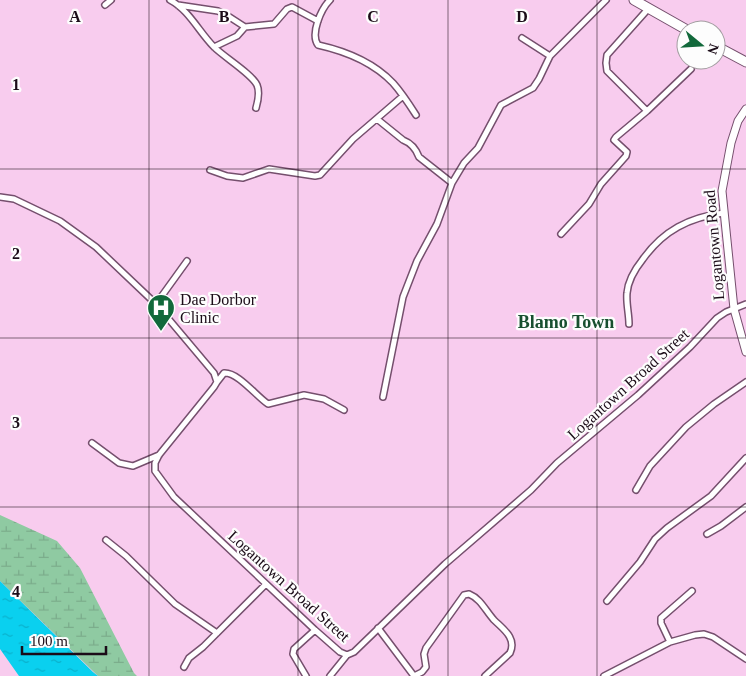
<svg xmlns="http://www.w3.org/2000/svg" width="746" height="676" font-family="Georgia,serif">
<defs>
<pattern id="wetland-marsh" width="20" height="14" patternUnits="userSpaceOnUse" patternTransform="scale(1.25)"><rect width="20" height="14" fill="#8fcaa2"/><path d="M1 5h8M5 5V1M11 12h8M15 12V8" fill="none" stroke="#7bac8b"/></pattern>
<pattern id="water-ripples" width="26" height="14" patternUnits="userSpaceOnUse" patternTransform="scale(1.25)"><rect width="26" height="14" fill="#0ad0ef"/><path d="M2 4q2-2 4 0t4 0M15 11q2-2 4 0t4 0" fill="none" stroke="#0ab1cc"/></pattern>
</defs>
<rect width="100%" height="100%" fill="#f8ccee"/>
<path fill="url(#wetland-marsh)" d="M0,515l57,26 23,27 54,105 3,3h-39l-98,-95z"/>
<path fill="url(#water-ripples)" d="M0,581l93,91 5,4h-79l-19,-27z"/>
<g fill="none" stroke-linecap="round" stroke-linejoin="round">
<defs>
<path id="street" d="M170,0c19,10 29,32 44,47 10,10 38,27 43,38 3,7 1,16 -1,23
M330,0c-9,9 -20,34 -12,45 27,6 56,18 75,38 9,10 16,21 23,32
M105,5l6,-5
M178,5l40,6 10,5 17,11
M522,38l28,18
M214,47l23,-11 8,-9 29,-3 13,-15 5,-2 26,14
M647,111l-40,-40 -1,-8 1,-8 41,-46
M377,119l26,21c8,3 13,9 16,17l33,26
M210,170l17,6 16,2 26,-9 46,7 5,-1 33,-36 50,-43
M0,197l14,2 46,22 36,26 60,57 58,69 3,9 -3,5 -55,68 -4,8v8l19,26 141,133 25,22 7,3 7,-3 91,-88 86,-74 26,-27 81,-68 52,-48 27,-29 9,-6 20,-8
M561,234l28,-30 12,-20 25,-28 1,-4 -13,-12 2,-3 31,-26 44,-42
M156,304l31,-43
M629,324c0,-10 -3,-21 -2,-31 1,-13 8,-24 16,-34 20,-28 46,-42 81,-46
M217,382l7,-9c14,-1 32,23 44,31l36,-9 20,4 20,11
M383,397l20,-100 14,-36 20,-37 15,-41 12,-20 14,-15 23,-43 32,-17 6,-9 11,-23 56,-56
M92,443l27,20 14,3 26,-11
M636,490l14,-24 36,-39 28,-23 32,-22
M707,534l14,-8 25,-19
M106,540l20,16 49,48 42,29
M607,601l33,-39 15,-23 12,-11 44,-32 35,-38
M378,628l36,48
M670,642l-9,-19v-5l31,-27
M184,667l5,-9 14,-11 63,-63
M306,676l-13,-22 1,-5 21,-19
M330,676l17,-21
M414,676l8,-4 4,-5 -2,-13 2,-6 38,-53 5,-1c12,5 16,16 25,26 9,9 23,18 16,33l-25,23
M604,676l66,-34 25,-7 9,-1 9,3 33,22"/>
<path id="secondary" d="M746,109l-8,12 -7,22 -9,48 12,118 12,43"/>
<path id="highway" d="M634,0l53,30
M716,46l30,16"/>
</defs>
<use href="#street" stroke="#754f6d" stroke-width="8"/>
<use href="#secondary" stroke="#754f6d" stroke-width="9"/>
<use href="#highway" stroke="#754f6d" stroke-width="11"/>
<use href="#street" stroke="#fff" stroke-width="5"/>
<use href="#secondary" stroke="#fff" stroke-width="7"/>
<use href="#highway" stroke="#fff" stroke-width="9"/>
</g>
<path fill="none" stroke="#1b0c18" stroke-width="1" stroke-opacity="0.55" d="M149,0v676M298,0v676M448,0v676M597,0v676M0,169h746M0,338h746M0,507h746"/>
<defs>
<symbol id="hospital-pin" viewBox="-11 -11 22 30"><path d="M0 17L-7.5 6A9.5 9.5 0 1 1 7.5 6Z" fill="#12693b" stroke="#fdfdfd"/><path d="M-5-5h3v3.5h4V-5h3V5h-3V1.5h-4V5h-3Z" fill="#fff"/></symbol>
</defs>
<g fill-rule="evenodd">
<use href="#hospital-pin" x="145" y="292" width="32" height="43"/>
</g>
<g text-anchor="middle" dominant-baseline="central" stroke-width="4.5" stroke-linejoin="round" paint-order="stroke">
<g font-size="16" fill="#1b0c18" stroke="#fdfdfd">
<text transform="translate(714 245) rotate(-95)">Logantown Road</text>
<text transform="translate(628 384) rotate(-42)">Logantown Broad Street</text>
<text transform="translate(289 586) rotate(42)">Logantown Broad Street</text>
</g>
<g font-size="16" fill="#1b0c18" stroke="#fdfdfd" text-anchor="start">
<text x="180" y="299">Dae Dorbor<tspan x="180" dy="18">Clinic</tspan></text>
</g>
<g font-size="18" font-weight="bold" fill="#184f2f" stroke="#fdfdfd">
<text x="566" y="322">Blamo Town</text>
</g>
</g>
<g font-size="16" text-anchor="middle" font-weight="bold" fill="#1b0c18" stroke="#fdfdfd" stroke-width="4.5" stroke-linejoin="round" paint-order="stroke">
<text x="75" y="22">A</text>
<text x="224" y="22">B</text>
<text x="373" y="22">C</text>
<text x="522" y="22">D</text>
<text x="16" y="90">1</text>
<text x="16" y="259">2</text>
<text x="16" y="428">3</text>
<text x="16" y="597">4</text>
</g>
<g transform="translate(701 45) rotate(108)"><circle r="24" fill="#fdfdfd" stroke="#a39da1"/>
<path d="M0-4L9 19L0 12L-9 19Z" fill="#12693b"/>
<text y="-8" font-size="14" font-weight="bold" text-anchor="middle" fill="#1b0c18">N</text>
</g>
<path d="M22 646v8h84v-8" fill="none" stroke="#1b0c18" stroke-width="2.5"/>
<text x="30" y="646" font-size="15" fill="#1b0c18" stroke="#fdfdfd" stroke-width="4" paint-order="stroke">100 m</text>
</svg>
